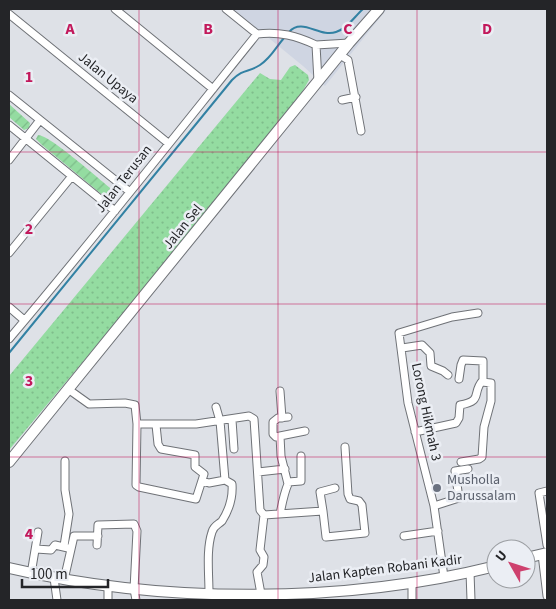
<svg xmlns="http://www.w3.org/2000/svg" width="556" height="609" font-family="'Source Sans 3',sans-serif">
<defs>
<pattern id="grass-dots" width="8" height="8" patternUnits="userSpaceOnUse" patternTransform="scale(1.25)"><rect width="8" height="8" fill="#94dca1"/><path d="M2 2h.1M6 6h.1" fill="none" stroke="#7fbd8b" stroke-width="1.8" stroke-linecap="round"/></pattern>
<pattern id="garden-furrows" width="10" height="10" patternUnits="userSpaceOnUse" patternTransform="scale(1.25)"><rect width="10" height="10" fill="#94dca1"/><path d="M-1 1l2-2M0 10L10 0M9 11l2-2" fill="none" stroke="#7fbd8b"/></pattern>
</defs>
<rect width="100%" height="100%" fill="#dee1e7"/>
<path fill="#cfd5e2" d="M233,9h154l-62,77 -22,-20z"/>
<path fill="url(#grass-dots)" d="M295,65l13,10 1,5 -8,14 -174,215 -118,141v-74l251,-303 10,6 11,1 9,-13z"/>
<path fill="url(#garden-furrows)" d="M9,104l21,19 -1,5 -5,2 -15,-13z
M38,135c12,0 63,46 76,56l3,4 -1,3 -5,2 -6,-3 -63,-52 -6,-6z"/>
<g fill="none" stroke-linecap="round" stroke-linejoin="round">
<path stroke="#3281a3" stroke-width="2" d="M289,32c13,-15 31,6 47,0 11,-3 19,-16 27,-23
M9,353l223,-273c12,-12 16,-7 28,-15 11,-7 16,-18 24,-27"/>
<defs>
<path id="street" d="M115,9l98,80
M226,9l31,25c22,-3 40,2 59,11l2,36
M9,14l159,129
M316,45l33,-2
M340,55l8,5 13,71
M9,95l121,97
M342,100l14,-3
M9,125l106,86
M9,160l31,-40
M9,253l63,-77
M9,307l15,13
M9,339c85,-100 166,-203 248,-305
M402,348l20,-3 8,8 1,13 12,5 5,4
M68,389l21,15 36,-1 10,2 2,19 -1,61 3,2 57,12 8,-25 -9,-7v-12l-34,-6 -3,-5 -2,-19
M280,391l2,27
M232,420l2,29
M137,424h59l53,-8 5,3 6,91 4,5 -4,35 4,7 -1,8 -6,7 4,22
M415,432l41,-9 3,-5 1,-13c24,-4 11,-12 23,-25v-19l-20,-1 -2,5 -2,14
M280,436l-4,1 -3,-3v-12l5,-4 10,-1
M461,462l18,-3 3,-2 2,-30 7,-26v-18l-9,-1
M258,472l27,-3
M202,481l7,2 16,-3
M288,482l13,-1v-25
M547,491l-8,2 8,52
M459,498l-4,-27 13,-2
M434,506l25,-8 9,-2
M323,511l3,26 39,-4 -3,-28 -3,-4 -9,-2 -2,-5 -3,-47
M280,514c2,-10 4,-21 8,-30l-7,-28 -1,-20 25,-5
M264,515l59,-4 -3,-19 15,-4
M404,536l34,-5
M97,545l1,-20 36,-1 3,7 -3,58 2,11
M64,546l5,-32 -4,-24v-29
M36,549l15,1 4,-5 13,3
M542,554l5,42
M470,572l1,28
M31,574l7,-42
M444,577l-10,-71 -26,-103 -9,-70 53,-16 26,-4
M54,578l3,22
M64,580l10,-44h24
M108,587v13
M209,593c0,-20 -3,-43 3,-61 2,-7 6,-7 10,-11 7,-11 11,-24 10,-37l-7,-4 -5,-59 -4,-14
M412,600v-18"/>
<path id="secondary" d="M9,462l340,-419 30,-34
M526,558l21,-5
M9,568c153,36 335,36 487,-2"/>
</defs>
<use href="#street" stroke="#6f7277" stroke-width="9"/>
<use href="#secondary" stroke="#6f7277" stroke-width="12"/>
<use href="#street" stroke="#fff" stroke-width="7"/>
<use href="#secondary" stroke="#fff" stroke-width="10"/>
</g>
<path fill="none" stroke="#c2185b" stroke-width="1" stroke-opacity="0.55" d="M139,9v591M278,9v591M417,9v591M9,152h538M9,304h538M9,457h538"/>
<circle fill="#6b7280" stroke="#ebeef4" stroke-width="2" cx="437" cy="488" r="5"/>
<g text-anchor="middle" dominant-baseline="central" stroke-width="5" stroke-linejoin="round" paint-order="stroke">
<g font-size="14" fill="#242528" stroke="#ebeef4">
<text transform="translate(108 78) rotate(39)">Jalan Upaya</text>
<text transform="translate(124 179) rotate(-52)">Jalan Terusan</text>
<text transform="translate(183 227) rotate(-51)">Jalan Sel</text>
<text transform="translate(426 412) rotate(78)">Lorong Hikmah 3</text>
<text transform="translate(385 569) rotate(-7)">Jalan Kapten Robani Kadir</text>
</g>
<g font-size="14" fill="#5b616d" stroke="#ebeef4" text-anchor="start">
<text x="447" y="480">Musholla<tspan x="447" dy="16">Darussalam</tspan></text>
</g>
</g>
<g font-size="16" text-anchor="middle" font-weight="bold" fill="#c2185b" stroke="#ebeef4" stroke-width="5" stroke-linejoin="round" paint-order="stroke">
<text x="70" y="34">A</text>
<text x="208" y="34">B</text>
<text x="348" y="34">C</text>
<text x="487" y="34">D</text>
<text x="29" y="82">1</text>
<text x="29" y="234">2</text>
<text x="29" y="386">3</text>
<text x="29" y="539">4</text>
</g>
<rect width="556" height="609" fill="none" stroke="#242528" stroke-width="20"/>
<g transform="translate(511 564) rotate(309)"><circle r="24" fill="#ebeef4" stroke="#9b9ea2"/>
<path d="M0-4L9 19L0 12L-9 19Z" fill="#ce416e"/>
<text y="-8" font-size="14" font-weight="bold" text-anchor="middle" fill="#242528">U</text>
</g>
<path d="M22 579v8h86v-8" fill="none" stroke="#242528" stroke-width="2.5"/>
<text x="30" y="579" font-size="15" fill="#242528" stroke="#ebeef4" stroke-width="4" paint-order="stroke">100 m</text>
</svg>
